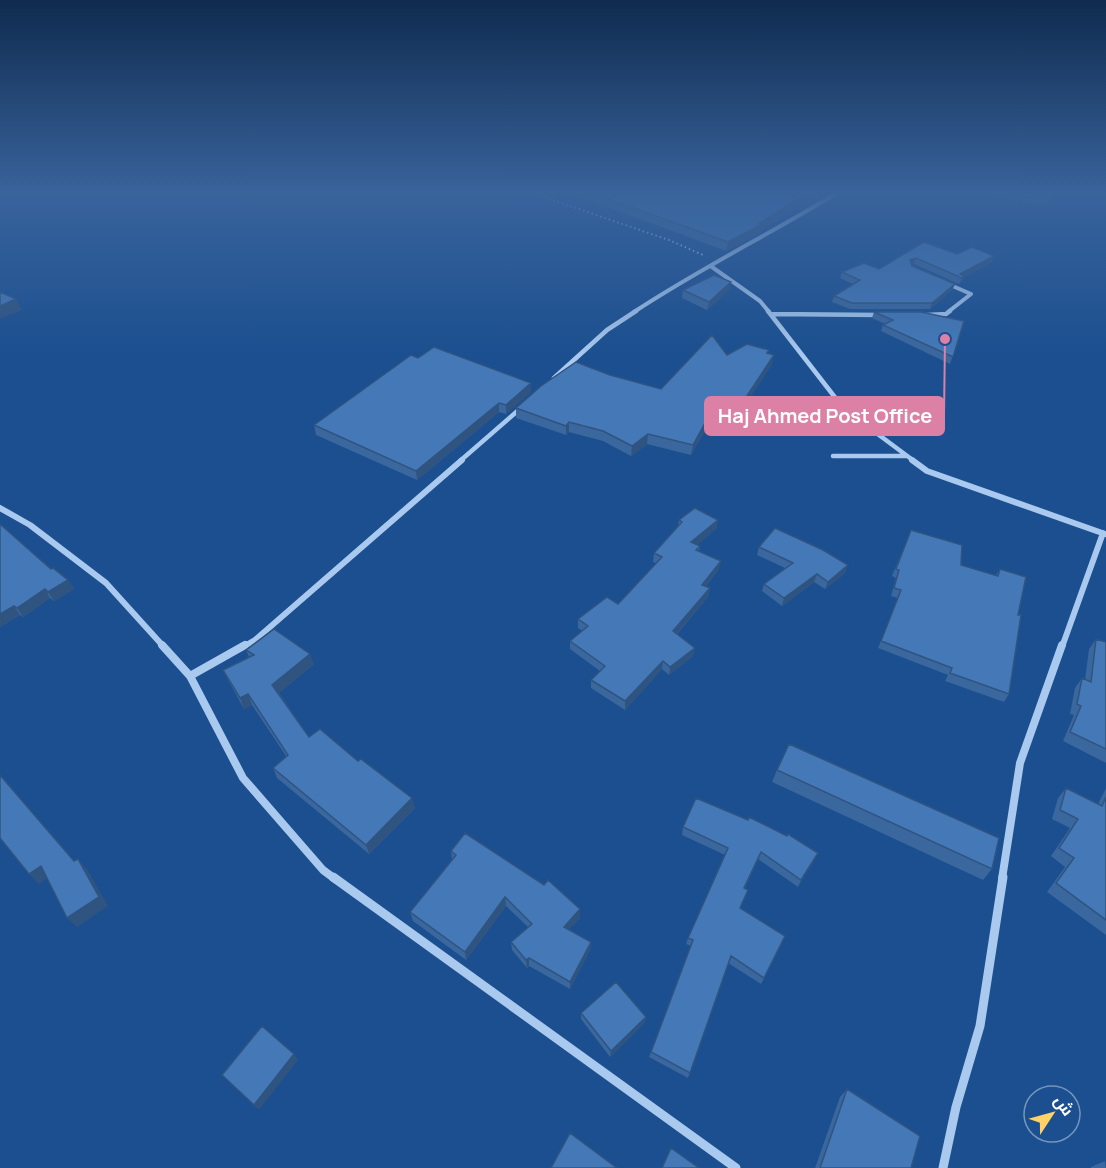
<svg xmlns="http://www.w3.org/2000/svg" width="1106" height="1168" font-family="Manrope,Cairo,sans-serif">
<rect width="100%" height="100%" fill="#1b4f8f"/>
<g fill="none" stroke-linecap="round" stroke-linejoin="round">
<path stroke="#a9c9ee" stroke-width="2" stroke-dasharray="1.5 3" stroke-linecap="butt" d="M532,193l137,47 34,15"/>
<path stroke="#a9c9ee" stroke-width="4" d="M712,267l48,34 9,11
M634,312c65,-43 136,-78 203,-119
M948,312l23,-18 -23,-10"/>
<path stroke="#a9c9ee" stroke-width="4.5" d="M768,311l76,98 70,52
M771,314l110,1
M927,315l19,-1 4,-3
M554,378l53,-48 29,-19
M833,456h74
M460,461l62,-54"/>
<path stroke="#a9c9ee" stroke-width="6" d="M912,460l15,11 178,63
M0,508l30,17 76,58 58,64
M243,647l12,-7 207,-180
M1062,647l41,-114"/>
<path stroke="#a9c9ee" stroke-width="8" d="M162,645l28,31 53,102 80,92 12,9
M190,676l55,-31
M1002,879l18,-116 42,-118"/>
<path stroke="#a9c9ee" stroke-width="9" d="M333,877l403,291
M943,1168l13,-61 24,-81 23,-149"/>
</g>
<path fill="#3a679d" d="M570,193h257l-11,6 -4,-1 -51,32 -1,3 -34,18z
M976,193h76l-4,13z
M924,242l33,12 35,8 -28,15 -2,5 -3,2 -45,-20 -2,1 43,19 -3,6 -22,19h-80l-18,-7 2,-6 19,-12 -13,-6 2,-6 37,-3z
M731,282l-2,8 -22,20 -25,-12 1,-8z
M874,312l90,9 -14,43 -69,-33 2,-6 2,-1 -13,-6z
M769,350l-1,3 4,11 -39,59 -9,8 -15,-7 -18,31 -44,-11 -16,12 -28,-15 -34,-9 -3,3 -50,-17v-10l94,-33 51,14z
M531,392l-25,22 -7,-2 -82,68 -101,-45 -2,-10z
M679,520h39l-2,9 -19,16 3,1 -1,5 20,18 -13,17 4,2 -2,9 -31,37 16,22 -24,19 -7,-6 -37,41 -34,-22v-8l9,-9 -30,-22v-8l13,-10 -5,-3v-9l40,-15 38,-41 -3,-1 1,-9 24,-27z
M0,524l51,45 17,11 6,9 -20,12 -4,-3 -27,19 -3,-2 -20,12z
M911,530l50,35 35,10 4,-6 18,46 -9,79 -5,8 -59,-21 3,-6 -70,-27 20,-50 -7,-2 5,-18 -4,-2z
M759,547l86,26 -20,16 -11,-7 -32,24 -20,-15 2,-7 21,-16 -28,-13z
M1096,639l10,3v121l-43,-22 11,-26 -4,-1 5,-26 7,-10 3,2 4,-31z
M246,650l68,14 -35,29 30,44 106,71 -46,46 -92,-76 -4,-10 13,-12 -34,-51 -8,4 -16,-29 -5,-10 26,-13z
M777,770l215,99 -9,11 -211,-98z
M1066,788l32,16 8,-16v147l-59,-43 18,-25 -14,-11 19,-28 -18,-9 6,-21z
M683,827l135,26 -20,34 -40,-28 -13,29 -5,20 45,28 -24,48 -33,-21 -40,115 -39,-21 42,-111 -5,-2 2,-6 37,-83 -43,-20z
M451,851l129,58v9l-11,11 22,13 -1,8 -20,39 -41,-23 -2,2 -15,-18 -1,-8 17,-15 -22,-21 -40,54 -53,-39 -3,-9 42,-52z
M581,1013l65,4 -2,6 -34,34 -29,-38z
M847,1089l64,79h-96l25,-71z
M1105,1161l1,7h-15v-1z"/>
<path fill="#305480" d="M0,193h12l-12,4z
M809,193h4l-1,5 -51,32 -1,3 -34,18 2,-9z
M817,193h10l-11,6z
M994,256l-2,6 -28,15 -2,5 -3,2 3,-6 -2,-4z
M916,258l-2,6 -5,2 1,-6z
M731,282l-2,8 -22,20 2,-8z
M955,284l-3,6 -22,19 2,-6z
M16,299l6,11 -22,9v-13z
M774,355l-2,9 -39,59 -9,8 1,-10z
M531,383v9l-25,22v-9z
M499,403v9l-82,68 -1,-9z
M710,414l-1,10 -18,31 2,-10z
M569,422v10l-3,3v-9z
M648,434l-1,10 -16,12 1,-10z
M718,520l-2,9 -26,22 1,-9z
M721,561l-2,8 -19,24 2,-8z
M848,565l-3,8 -20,16 3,-7z
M817,574l-3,8 -32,24 2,-8z
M68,580l6,9 -20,12 -6,-9z
M710,588l-2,9 -36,42 1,-8z
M45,589l5,9 -27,19 -6,-9z
M14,606l6,9 -20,12v-13z
M695,648l-2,8 -24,19 1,-8z
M310,654l4,10 -37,31 -5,-10z
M663,661l-1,8 -37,41v-9z
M248,694l4,11 -8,4 -4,-11z
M412,798l3,10 -46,46 -3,-9z
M818,853l-3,7 -17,27 3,-7z
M78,859l9,10 21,37 -31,21 -10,-9z
M41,866l9,10 -11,8 -10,-10z
M505,897l1,9 -40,54 -1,-8z
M580,909v9l-16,17v-8z
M591,942l-1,8 -20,39v-7z
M529,958v8l-2,2 -1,-8z
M646,1017l-2,6 -34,34 1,-6z
M294,1054l4,6 -39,50 -5,-5z"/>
<path fill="#4478b7" stroke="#305480" stroke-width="1.5" d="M592,193h217l-50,30 3,1 -34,18z
M1011,193h41l-1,7z
M924,242l33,12 15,-7 22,9 -34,18 4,2 -2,2 -46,-20 -6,2 2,6 43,18 -23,19h-80l-18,-7 26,-16 -18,-8 22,-9 15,6z
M714,275l17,7 -22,20 -26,-12z
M0,292l16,7 -16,7z
M874,312h47l43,9 -11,36 -70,-32 10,-5z
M712,335l15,20 20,-11 22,6 -2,3 7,2 -39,59 -10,7 -15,-7 -17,31 -45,-11 -16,12 -29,-15 -34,-9 -3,4 -50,-18 25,-22 35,-24 34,13 51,14z
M434,347l97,36 -25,22 -7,-2 -83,68 -102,-46 97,-70 7,3z
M695,508l23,12 -27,22 9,4 -4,4 25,11 -19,24 8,3 -37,43 22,17 -25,19 -7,-6 -38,40 -34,-21 14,-14 -35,-25 18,-15 -10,-7 29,-22 11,7 44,-47 -8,-4 28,-31 -3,-2z
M0,524l51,45 2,-1 15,12 -20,12 -3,-3 -28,19 -3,-2 -14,8z
M775,528l48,22 25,15 -20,17 -11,-8 -33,24 -20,-14 29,-21 -34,-16z
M911,530l51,15 -1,20 37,11 2,-7 26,8 -8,38h3l-12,79 -59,-21 2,-5 -71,-27 20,-51 -7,-2 5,-18 -3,-1z
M274,629l36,25 -38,31 37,52 11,-8 38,32 3,-2 51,39 -46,47 -93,-77 15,-13 -40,-61 -8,4 -17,-28 31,-15 -8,-5z
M1096,639l10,3v107l-36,-17 11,-26 -4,-2 5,-26 9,4z
M789,744l210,94 -7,31 -215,-99z
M0,775l74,86 4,-2 21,38 -32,21 -26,-52 -12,8 -29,-36z
M1066,788l36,18 4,-9v123l-50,-37 18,-25 -15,-10 19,-29 -18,-9z
M696,798l52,22 1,-3 38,19 1,-2 30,19 -17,27 -40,-28 -17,36 4,2 -8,18 45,28 -21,42 -33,-22 -41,117 -39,-21 42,-112 -5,-2 40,-90 -45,-21z
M465,833l79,52 4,-5 32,29 -16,18 27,15 -21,40 -41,-24 -3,2 -15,-18 21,-18 -27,-27 -40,55 -55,-40 46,-57 -5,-4z
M616,982l30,35 -35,34 -30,-38z
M262,1026l32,28 -40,51 -32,-30z
M847,1089l73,47 -9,32h-91z
M570,1133l47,35h-66z
M671,1148l28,20h-37z"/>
<linearGradient id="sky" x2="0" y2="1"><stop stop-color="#0f2b4f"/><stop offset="0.54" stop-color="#39639b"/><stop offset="1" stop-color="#39639b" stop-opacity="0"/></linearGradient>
<rect width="1106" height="356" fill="url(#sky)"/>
<path fill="none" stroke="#dd80a5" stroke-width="2" d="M945 339L944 416"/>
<circle fill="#dd80a5" stroke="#1b4f8f" stroke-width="2" cx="945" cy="339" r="6"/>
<rect fill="#dd80a5" stroke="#dd80a5" stroke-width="2" x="705" y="397" width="239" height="38" rx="6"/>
<g font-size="20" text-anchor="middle" font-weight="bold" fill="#fff">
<text x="825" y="423">Haj Ahmed Post Office</text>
</g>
<g transform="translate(1052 1114) rotate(54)"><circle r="28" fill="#1b4f8f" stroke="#7695bc" stroke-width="1.5"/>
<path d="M0-4.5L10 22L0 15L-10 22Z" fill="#ffd166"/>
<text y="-9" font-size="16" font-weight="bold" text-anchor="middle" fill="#ffffff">ش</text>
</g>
</svg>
